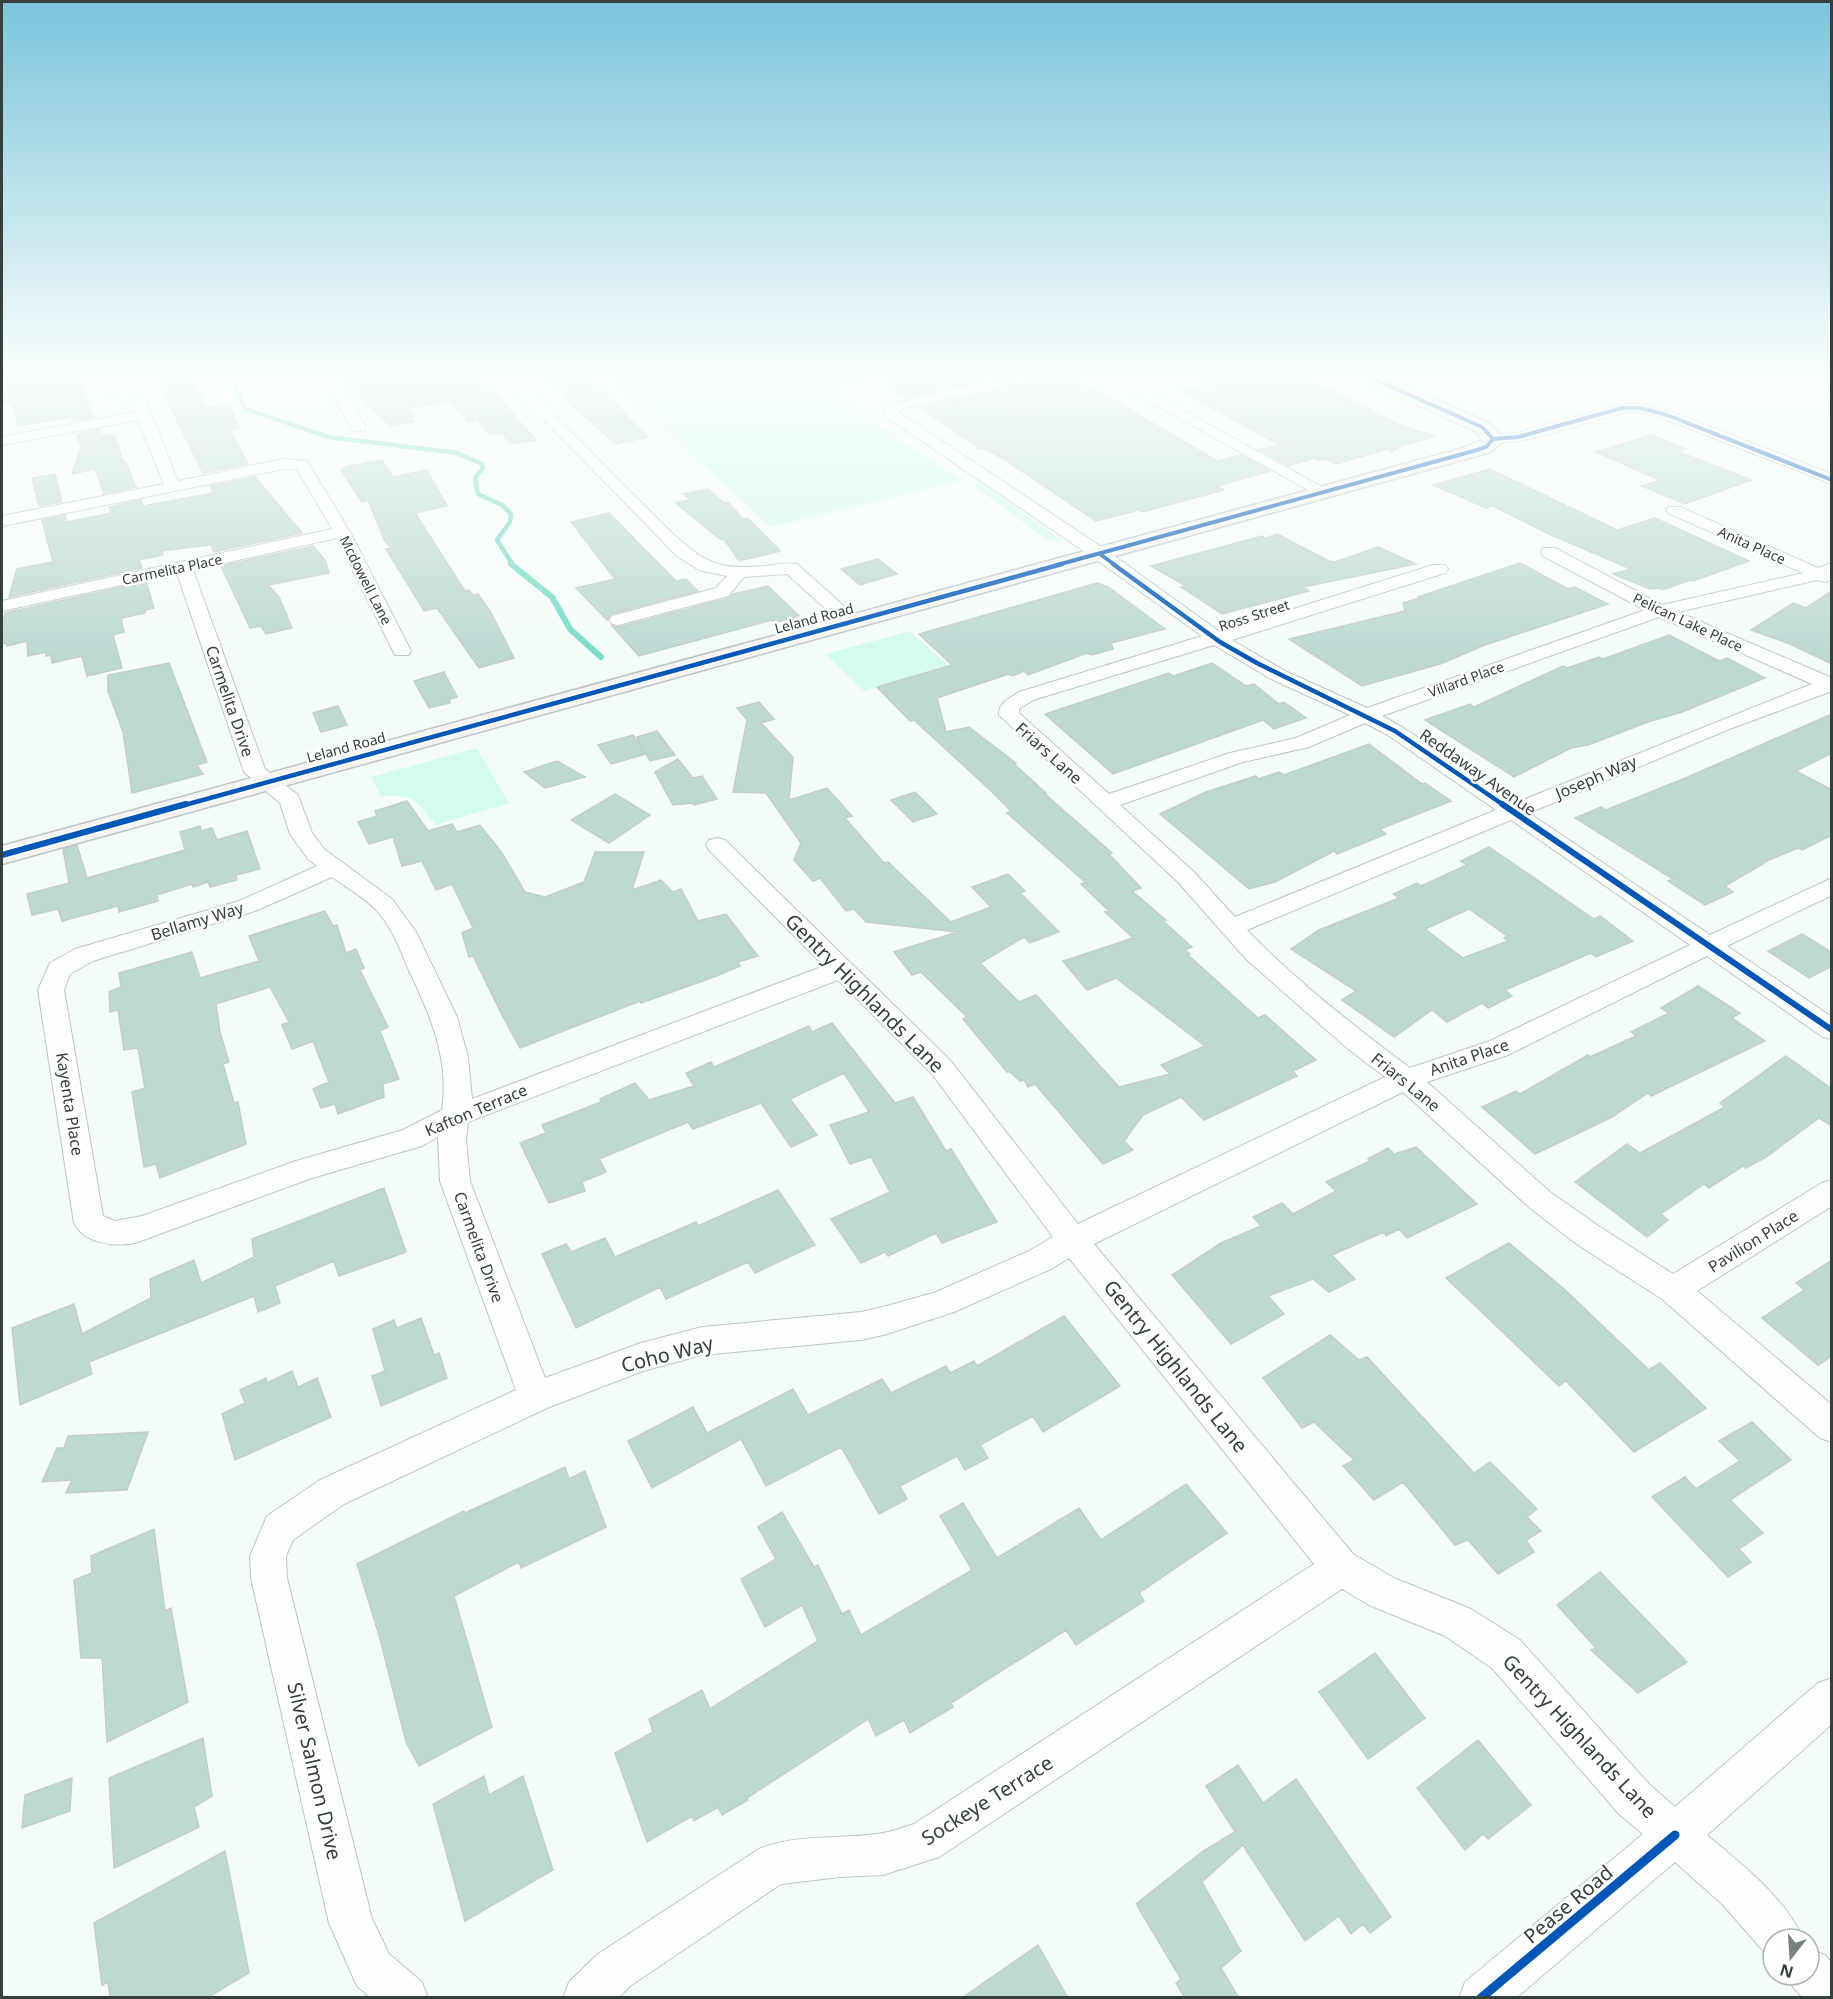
<svg xmlns="http://www.w3.org/2000/svg" width="1833" height="1999" font-family="'Noto Sans',sans-serif">
<rect width="100%" height="100%" fill="#f4fcf9"/>
<path fill="#d3fbf0" d="M605,376h294l-72,15 135,89 -191,47z
M978,481l86,61 -17,-2 -68,-50 -6,-7z
M910,631l39,35 -85,25 -38,-37z
M476,748l33,55 -73,22c-20,-25 -22,-32 -55,-28l-9,-20z"/>
<g fill="none" stroke-linecap="round" stroke-linejoin="round">
<path stroke="#79dcc7" stroke-width="4.5" d="M230,376l15,33 84,28 128,16 25,11 1,4 -8,10 3,16 24,11 9,9 -1,8 -13,18 16,25"/>
<path stroke="#79dcc7" stroke-width="6" d="M511,564l41,33 18,32 31,28"/>
</g>
<path fill="#bcd9d2" stroke="#c5cdcb" stroke-width="1.5" fill-rule="evenodd" d="M2,376h67l10,6 15,35 -21,4 -1,-4 -54,9 -6,-25 -10,3z
M155,376h31l3,7 4,-1 14,26 22,-4 10,24 -9,2 18,34 -45,9z
M341,376h134l18,16 43,48 -24,4 -11,-11 -11,2 -13,-15 -9,2 -18,-21 -41,7 5,8 -3,1 3,5 -24,4z
M543,376h45l60,61 -32,7 -54,-47 5,-1z
M922,376h53l5,3 24,-3 13,7 35,-7h21l144,85 24,-6 29,16 -53,15 7,4 -82,22 -3,-2 -43,11 -91,-61 -21,-12 -4,1 -60,-42 78,-17 4,-4 -2,-5 -7,-2 -86,19 -22,-15z
M1194,376h110l98,50 33,10 -32,9 -11,7 -4,-3 -52,15 -11,-5 -6,1 -4,-2 -27,8 -28,-16 20,-5 -100,-54 31,-7z
M99,429l4,7 11,-2 10,30 2,-1 10,24 -32,7 -9,-25 -23,5 9,-27 -4,-13z
M1652,435l34,14 -9,2 74,29 -66,24 -43,-18 18,-6 -65,-28z
M382,460l11,17 34,-7 20,36 -32,7 50,78 4,-1 4,5 5,-1 12,17 24,47 -35,10 -42,-60 -13,3 -38,-62 5,-1 -6,-7 -17,-41 -6,2 -21,-32 4,-1v-2z
M1490,469l127,61 38,-12 94,43 -56,20 -3,-1 -27,10 -4,-2 -9,1 -37,-15 18,-5 -82,-35 -56,-28 -7,2 -53,-23z
M55,474l7,28 -23,4 -7,-28z
M255,477l47,56 -88,19 -3,-7h-3l-46,6 1,4 -24,5 3,8 -133,29 8,-28 36,-7 -11,-42 23,-5 2,7 44,-9 -2,-6 32,-7 2,6 70,-13 -3,-7z
M708,489l16,14 4,-1 15,17 5,-1 32,33 -41,10 -15,-22 -3,1 -45,-37 14,-3 -6,-6z
M609,513l67,68 10,-2 12,12 -87,23 -4,6 -31,-32 39,-9 -44,-57z
M1277,534l52,27 6,1 43,-15 38,17 -113,23 6,4 -87,23 -41,-27 5,-1 -35,-20 111,-30 4,2z
M313,546l12,14 4,13 -61,12 11,12 13,31 -26,6 -5,-8 -11,2 -29,-62z
M878,559l19,15 -37,11 -19,-16z
M1520,563l48,26 7,-2 33,17 -123,41 -45,19 -78,22 -73,-47 116,-28 -2,-8 17,-5 -2,-1z
M146,582l8,26 -8,2 -1,3 -24,5 3,14 -11,3 9,33 -35,8 -5,-20 -30,7 -1,-8 -5,1v-4l-18,4 -1,-15 -20,5 -1,-3 -4,1v-16l3,-15z
M1097,583l11,4 57,42 -54,14 2,6 -21,6 -5,-2 -59,22 -4,-4 -12,5 -3,-2 -72,24 9,34 23,-5 47,36 -2,1 32,29h-2l68,60 -3,1 32,34 -9,3 34,29 -3,1 29,26 -7,3 5,4 -2,1 70,63 7,-3 51,45 -23,11 4,5 -93,44 -23,-23 -38,18 -19,26 9,9 -30,14 -68,-80 -7,3 -4,-7 -4,1 -10,-9h-3l-44,-53 4,-2 -46,-45 -9,3 -18,-23 64,-20 -92,-10 -12,-13 -8,2 -26,-33 -7,3 -19,-21 7,-17 -35,-50 -33,-1 14,-72 -10,-12 22,-6 15,17 -13,4 32,34 -4,43 38,-12 25,28 -7,2 39,45 4,-1 63,60 40,-15 -19,-20 36,-13 17,17 -5,2 39,39 -29,11 -6,-6 -44,26 39,39 17,-7 83,92 51,-13 -9,-9 44,-19 -89,-68 -29,12 -24,-29 70,-23 -28,-26 4,-1 -28,-27 4,-2 -78,-69 4,-2 -22,-22 -75,-69 -4,1 -33,-34 75,-22 -33,-31z
M768,586l31,30 -25,7 -2,-3 -133,36 -27,-30 7,1 110,-29 4,-4z
M1832,591v73l-42,-20 -39,-14 42,-27 13,5z
M1669,635l46,24 5,2 7,-3 38,20 -83,34 -34,10 -60,23 -17,3 -57,29 -89,-57 45,-16 4,3 89,-41 4,2 32,-11 4,2z
M169,663l38,99 -10,3 6,9 -71,19 -9,-61 -15,-41v-16z
M1212,663l34,23 8,-2 25,20 5,-2 22,16 -32,11 -11,-9 -150,54 -68,-60 124,-41 4,3z
M444,672l13,25 -7,2v4l-21,5 -15,-27z
M338,706l9,19 -26,7 -8,-19z
M1832,714v39l-36,18 36,19v45l-30,15 -4,-2 -29,12 -44,26 8,6 -28,13 -37,-24 5,-2 -98,-61 26,-11 5,3 77,-31z
M657,731l18,24 -25,6 -4,-7 -35,10 -13,-19 35,-10 10,14 -6,-12z
M1369,744l53,40 3,-1 26,18 -71,28 6,5 -49,20 -3,-3 -59,31 -26,7 -89,-75 46,-22 50,-16 2,3 21,-7 5,3z
M678,759l15,19 9,-2 15,23 -23,6 -2,-2 -19,2 -18,-33z
M557,761l28,16 -40,11 -21,-16z
M915,792l22,22 -24,8 -22,-22z
M615,794l35,21 -41,28 -38,-23z
M407,801l21,30 24,-7 5,8 23,-7 22,28 23,39 20,5 39,-15 11,-30h49l-12,38 29,-10 12,12 8,-3 17,32 28,-7 32,42 -20,6 2,4 -26,11 -73,26 -1,-2 -120,47 -19,-35 -28,-57 -4,1 -7,-24 11,-5 -21,-44 -16,6 -14,-29 -20,5 -9,-29 -24,7 -11,-22 19,-6 -2,-5z
M200,826l1,5 11,-3 5,12 30,-9 13,38 -24,6 1,5 -27,7 -2,-5 -15,5 -1,-3 -35,11 1,6 -39,11 -1,-6 -56,15 -4,-12 -26,6 -5,-21 42,-11 -6,-34 14,-4 10,33 98,-28 -5,-18z
M1489,847l105,72 6,-3 33,25 -37,16 -5,-4 -86,37 7,6 -24,12 -6,-5 -35,19 -15,-12 -38,27 -52,-37 14,-9 -65,-42 28,-19 80,-32 -6,-4 24,-11 4,3 46,-21 -6,-4zM1469,909l38,27 -3,2 4,3 -45,17 -38,-29z
M325,911l8,15 4,-1 9,28 10,-4 8,19 -4,2 28,57 -8,4 19,48 -16,5 1,13 -46,17 -3,-10 -14,4 -8,-19 16,-7 -16,-41 -21,8 -10,-24 7,-3 -19,-35 -54,17 4,28 9,30 -6,2 11,39 4,-1 8,42 -86,34 -4,-14 -12,3 -12,-75 13,-4 -7,-40 -14,2 -6,-40 -8,2 -1,-20 12,-5 -2,-14 73,-21 8,26 59,-17 -10,-25z
M1802,934l30,19v13l-23,12 -41,-27z
M1698,986l42,27 -8,5 33,23 -114,55 -3,-3 -36,24 -77,37 -53,-47 34,-16 4,3 68,-39 2,2 46,-21 -5,-4 38,-19 -8,-5z
M832,1023l63,80 18,-6 33,54 5,-2 46,73 -55,21 -6,-10 -48,23 -3,-4 -24,11 -30,-44 59,-27 -19,-35 -21,7 -20,-39 39,-13 -25,-39 -54,26 27,36 -26,12 -30,-44 -68,26 -5,-7 -89,37 7,13 -24,10 3,9 -36,12 -29,-60 26,-10 -4,-8 59,-23 -1,-3 35,-16 14,17 45,-14 -8,-13 25,-11 3,5 95,-41 3,6z
M1786,1056l46,33v37l-13,-8 -53,39 -20,11 -3,-2 -34,22 -5,-4 -43,30 7,6 -21,17 -72,-55 52,-38 13,9 85,-46 -5,-4z
M1416,1147l61,57 -70,34 -8,-9 -13,7 -2,-4 -52,23 23,24 -26,13 -16,-13 -45,17 16,18 -53,30 -59,-69 49,-32 40,-17 -8,-9 29,-14 11,11 43,-23 -10,-9 44,-21 -2,-2 20,-11 6,6z
M384,1188l22,64 -67,24 -5,-15 -59,25 5,17 -22,9 -4,-16 -165,66 3,12 -72,31 -8,-77 62,-24 8,30 69,-36 -1,-19 44,-19 7,23 53,-26 -2,-18z
M778,1190l37,55 -60,28 -7,-11 -82,37 -6,-12 -84,41 -34,-74 24,-10 5,8 34,-14 10,19 81,-35 2,4z
M1509,1243l54,45 86,82 11,-7 46,45 -72,44 -68,-71 -7,5 -113,-108z
M1832,1260v96l-14,9 -56,-47 42,-28 -8,-7z
M1064,1316l56,70 -77,46 -10,-16 -53,29 8,13 -23,12 -8,-14 -57,30 7,13 -28,15 -38,-67 -75,39 -25,-47 -89,49 -24,-47 65,-34 14,26 86,-44 15,26 74,-36 9,14 55,-27 4,7 24,-12 3,5z
M421,1318l13,37 5,-2 8,25 -66,28 -9,-30 13,-5 -12,-42 21,-9 3,8z
M1330,1335l29,25 8,-3 107,116 16,-11 47,47 -10,8 14,14 -15,9 8,12 -36,22 -30,-34 -13,5 -52,-63 -29,18 -31,-34 11,-6 -40,-38 -12,6 -39,-50z
M292,1371l6,16 19,-9 14,39 -96,43 -13,-46 23,-11 -5,-13 26,-12 1,5z
M1752,1422l39,38 -61,40 33,33 -24,16 12,13 -23,15 -76,-80 33,-20 11,12 44,-28 -21,-20z
M148,1432l-21,58 -61,3 6,-13 -30,2 15,-34h7l4,-12z
M565,1467l4,12 16,-8 21,56 -85,41 -2,-6 -65,34 38,131 -73,39 -13,-24 -27,-107 -22,-71 107,-53 1,2z
M1186,1484l41,49 -88,60 5,8 -68,44 -10,-15 -115,73 2,4 -43,26 -6,-13 -28,16 -8,-17 -121,79 1,2 -26,15 -4,-8 -24,14 -2,-5 -45,26 -32,-89 38,-21 -4,-13 53,-29 8,19 108,-68 -16,-36 -37,22 -24,-48 35,-20 -18,-32 24,-15 32,55 4,-2 24,49 7,-4 12,25 111,-65 -32,-54 23,-13 34,55 82,-50 22,32z
M154,1529l11,82 6,-3 17,94 -81,40 -5,-84h-21l-7,-78 18,-7 -1,-17z
M1600,1572l87,90 -49,31 -47,-43 5,-2 -39,-43z
M1375,1653l50,65 -57,41 -49,-67z
M203,1738l9,58 -18,11 5,20 -85,41 -5,-90z
M1478,1740l53,65 -43,34 -5,-5 -18,16 -48,-62z
M1238,1765l25,38 33,-24 95,138 -21,16 -7,-9 -12,10 -12,-18 -34,25 -62,-96 -41,37 39,69 -20,17 18,30h-54l-9,-15 5,-4 -45,-75 67,-53 32,-19 -29,-46z
M484,1776l5,19 34,-19 30,94 -88,51 -32,-117z
M72,1778l-2,33 -48,17 3,-33z
M225,1851l24,122 -42,25h-97l-2,-16 -6,3 -8,-62z
M1038,1945l30,53h-106z"/>
<g fill="none" stroke-linecap="round" stroke-linejoin="round">
<defs>
<path id="street" d="M71,376h18l57,25 32,80 105,-22 24,2 43,71 61,119 -2,4h-14l-2,-4 -56,-113 -144,32 72,199 33,26 14,38 12,16 68,50 24,33 41,85 11,40 4,42 352,-133 -115,-116 -3,-5 3,-5 8,-2 8,2 225,220 128,164 307,-147 -38,-29 -101,-89 -69,-78 -178,-166c0,-13 10,-16 20,-23l183,-56 -108,-78 -209,-142 -2,-3 4,-8 106,-24 5,1 2,3 -2,3 -91,19 -9,5 208,138 114,82 213,-67h12l3,4 -3,4 -213,67 53,31 82,37 278,-98 -102,-54 -2,-4 2,-4h12l107,57 141,-32 -135,-60 -2,-3 2,-3h12l138,61 14,-5 -1,18 -6,1 -8,-2 -139,32 154,66v13l-105,39 -198,83 181,122 122,-57v17l-105,51 105,71v22l-9,-2 -116,-81 -199,99 -81,27 123,110 50,35 73,47 149,-91 10,-3v26l-135,85 135,114v37l-12,-4 -158,-139 -84,-54 -48,-37 -127,-116 -309,152 259,310 41,24 77,31 49,31 129,144 26,23 143,-124 14,-5v46l-125,111c33,28 79,63 96,104h-30v19l-7,-4 -43,-49 -48,-43 -159,136h-57l6,-16 178,-148 -24,-20 -127,-146 -47,-32 -76,-31 -27,-16 -403,268 -56,18 -43,2 -59,7 -151,102 -12,12h-55l6,-16 29,-28 161,-105c39,-16 83,-9 124,-16 11,-2 21,-6 31,-9l400,-260 -245,-306 -18,11 -97,43 -67,22 -26,6 -159,15 -59,16 -96,37 -203,96 -51,36 -7,16 1,22 85,341 17,35 33,28 6,16h-57l-14,-12 -28,-63 -78,-345 -1,-22 17,-40 53,-36 196,-90 -76,-209 -2,-44 -16,9 -110,32 -177,65c-20,4 -50,1 -61,-20l-36,-233 12,-27 25,-14 164,-48 78,-35 -9,-7 -18,-25 -10,-31 -36,-31 -67,-199 -175,38v-10l330,-72 -35,-60h-14l-281,57v-10l162,-32 -26,-64 -136,25v-8l133,-25 -1,-6 -4,-3zM1659,617l153,67 -297,119 -113,-76 -20,-11zM1214,645l57,34 79,36 -54,23 -66,15 -121,41 -90,-81v-4l14,-9zM1365,723l23,12 108,75 -261,107 -42,-46 -73,-66 123,-43 66,-15zM1511,820l179,125 -200,96 -80,27c-56,-42 -114,-87 -163,-138zM332,877c14,10 32,20 44,33 15,15 23,37 31,56 22,46 43,92 35,144l-39,20 -107,31 -154,55 -27,5 -12,-5 -39,-226 6,-16 23,-13 162,-50zM838,980l94,94 121,163 -24,14 -93,41 -49,14 -26,6 -159,15 -61,16 -96,35 -75,-197 -4,-41 2,-18z
M325,376h14l-2,3 29,49 -2,3h-10l-31,-52z
M501,376h14l157,157c34,31 47,37 92,33 11,-1 23,-4 33,-2l59,53 3,4 -3,4h-12l-57,-51 -43,3 -16,19 -110,29 -6,-1 -3,-4 3,-4 104,-28 11,-12 -28,-6 -22,-14z
M1104,376h17l210,116 -2,3h-12z
M1622,404h19l31,8 160,62v10l-170,-66 -21,-6h-18c-22,6 -124,42 -137,27l2,-3 29,-3z
M1809,1949l16,6 7,8v35h-29l-10,-11 -5,-12h21z"/>
<path id="secondary" d="M1358,376h23l108,47 9,8 4,11 -12,10 -13,4 -1475,408v-18l1461,-398 20,-8 -8,-9 -114,-51z"/>
</defs>
<use href="#street" stroke="#bcc5c2" stroke-width="2"/>
<use href="#secondary" stroke="#bcc5c2" stroke-width="3"/>
<use href="#street" fill="#fdfffe" fill-rule="evenodd"/>
<use href="#secondary" fill="#f5f4f3" fill-rule="evenodd"/>
<defs>
<path id="cycleway-far3" d="M1367,376l115,51 11,12
M1493,439l25,-2 104,-29h19l26,7 165,65
M1100,554l15,11
M1057,565l413,-113 16,-5 7,-8"/>
<path id="cycleway-far2" d="M1113,564l107,78 37,21 138,68 110,75
M181,806l881,-242"/>
<path id="cycleway-far1" d="M1502,804l330,226
M2,855l184,-51"/>
<path id="cycleway" d="M1481,1998l194,-163"/>
</defs>
<use href="#cycleway-far3" stroke="#fff" stroke-width="6"/>
<use href="#cycleway-far2" stroke="#fff" stroke-width="8"/>
<use href="#cycleway-far1" stroke="#fff" stroke-width="10"/>
<use href="#cycleway" stroke="#fff" stroke-width="13"/>
<use href="#cycleway-far3" stroke="#0057b8" stroke-width="4"/>
<use href="#cycleway-far2" stroke="#0057b8" stroke-width="4.5"/>
<use href="#cycleway-far1" stroke="#0057b8" stroke-width="6"/>
<use href="#cycleway" stroke="#0057b8" stroke-width="9"/>
</g>
<linearGradient id="sky" x2="0" y2="1"><stop stop-color="#7bc4db"/><stop offset="0.57" stop-color="#fafefc"/><stop offset="1" stop-color="#fafefc" stop-opacity="0"/></linearGradient>
<rect width="1833" height="656" fill="url(#sky)"/>
<g text-anchor="middle" dominant-baseline="central" stroke-width="5" stroke-linejoin="round" paint-order="stroke">
<g font-size="14" fill="#353f3c" stroke="#fff">
<text transform="translate(1752 545) rotate(24)">Anita Place</text>
<text transform="translate(172 569) rotate(-12)">Carmelita Place</text>
<text transform="translate(366 580) rotate(63)">Mcdowell Lane</text>
<text transform="translate(1254 615) rotate(-18)">Ross Street</text>
<text transform="translate(814 618) rotate(-15)">Leland Road</text>
<text transform="translate(1688 622) rotate(25)">Pelican Lake Place</text>
<text transform="translate(1466 679) rotate(-20)">Villard Place</text>
<text transform="translate(346 747) rotate(-15)">Leland Road</text>
</g>
<g font-size="16" fill="#353f3c" stroke="#fff">
<text transform="translate(230 701) rotate(71)">Carmelita Drive</text>
<text transform="translate(1049 753) rotate(42)">Friars Lane</text>
<text transform="translate(1478 772) rotate(35)">Reddaway Avenue</text>
<text transform="translate(1596 777) rotate(-23)">Joseph Way</text>
<text transform="translate(197 921) rotate(-17)">Bellamy Way</text>
<text transform="translate(1469 1057) rotate(-19)">Anita Place</text>
<text transform="translate(1406 1082) rotate(39)">Friars Lane</text>
<text transform="translate(70 1104) rotate(81)">Kayenta Place</text>
<text transform="translate(476 1110) rotate(-23)">Kafton Terrace</text>
<text transform="translate(1753 1241) rotate(-32)">Pavilion Place</text>
<text transform="translate(479 1247) rotate(70)">Carmelita Drive</text>
</g>
<g font-size="20" fill="#353f3c" stroke="#fff">
<text transform="translate(865 993) rotate(45)">Gentry Highlands Lane</text>
<text transform="translate(667 1354) rotate(-14)">Coho Way</text>
<text transform="translate(1176 1366) rotate(51)">Gentry Highlands Lane</text>
<text transform="translate(1580 1736) rotate(47)">Gentry Highlands Lane</text>
<text transform="translate(315 1771) rotate(77)">Silver Salmon Drive</text>
<text transform="translate(987 1800) rotate(-32)">Sockeye Terrace</text>
<text transform="translate(1568 1904) rotate(-40)">Pease Road</text>
</g>
</g>
<rect width="1833" height="1999" fill="none" stroke="#353f3c" stroke-width="6"/>
<g transform="translate(1791 1957) rotate(197)"><circle r="28" fill="#ffffff" stroke="#aeb2b1" stroke-width="1.5"/>
<path d="M0-4.5L10 22L0 15L-10 22Z" fill="#78817e"/>
<text y="-9" font-size="16" font-weight="bold" text-anchor="middle" fill="#353f3c">N</text>
</g>
</svg>
